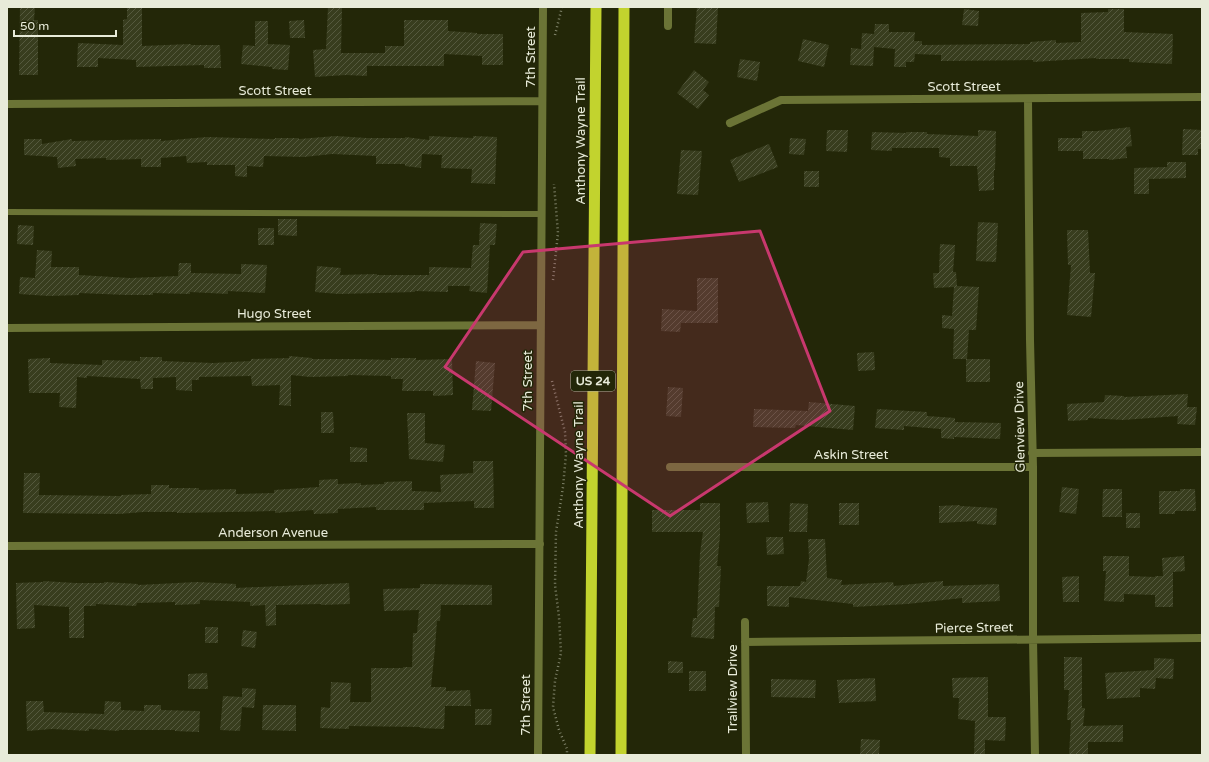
<svg xmlns="http://www.w3.org/2000/svg" width="1209" height="762" font-family="'Varela Round',sans-serif">
<defs>
<pattern id="building-hatch" width="6" height="6" patternUnits="userSpaceOnUse"><rect width="6" height="6" fill="#383d1e"/><path d="M-1 1l2-2M0 6l6-6M5 7l2-2" fill="none" stroke="#55593e"/></pattern>
</defs>
<rect width="100%" height="100%" fill="#232708"/>
<path fill="url(#building-hatch)" d="M20,7h15l-1,13h4v55h-19z
M127,7h15v39l49,-2v1h29l1,23h-17v-3l-68,2v-7l-38,-2v9h-21l1,-24 45,2v-25l4,-1z
M328,7h14l-1,46h44v-7h19v-26h44v11l29,2v1h26v31h-21v-9l-38,-2v12h-77v10l-21,-1 -31,2 -2,-27 13,-1z
M697,7h21l-2,37 -22,-1z
M964,9l15,2 -1,15 -16,-1z
M1108,9h16v23l49,2 -1,30 -43,-2v-3h-33v-1l-63,4v-2l-92,1v-6l-26,-1 -1,8h-8v5h-12l1,-18 -21,-2 -1,19 -23,-1 1,-17 10,1 1,-16 12,1 1,-10h14v8h26l-1,9h8v4l108,-1v-2l26,-2v3l25,-1v-29l27,-1z
M304,20l1,18h-15l-1,-17z
M255,21h13v23l22,1 -2,25 -16,-1v-2l-31,-3 2,-19 12,1z
M803,39l26,6 -5,22 -26,-6z
M740,59l20,3 -3,19 -20,-4z
M694,70l15,12 -6,8 6,5 -11,14 -21,-16z
M1130,127l2,19 -6,1 1,11 -18,2v-1h-26v-8h-25v-13h24v-7h15z
M1183,129l19,1v19h-4v6h-16z
M827,130h21l-1,22 -21,-1z
M978,130l18,1 -1,39h-1v20l-15,1 -2,-25h-27v-8l-11,-1v-9h-47v3l-21,-1 1,-18 34,1v-1h21v2l51,2z
M336,136l30,2h39v-1l24,3v-4l44,2v-2l24,1 -2,47 -24,-1 1,-14 -31,-1 1,-13 -20,-1 -1,14 -16,-2v-2h-29v-8l-44,-2 -28,3 -40,-1 -1,11 -16,-1v11l-12,-1v-11h-28v-3l-20,1 -1,-7 -25,2v9h-20v-8l-35,1v-2l-31,1 1,7 -18,2 -1,-11 -33,-2v-16h18v5l30,-5v2l89,-2v2l46,-4 68,2v-1h24v1z
M790,138l16,1 -2,16 -15,-1z
M769,144l9,23 -39,15 -9,-22z
M681,150l21,1 -4,44 -21,-1z
M1167,162h19v16l-37,1v15h-15v-26l33,-1z
M804,171h15v16h-15z
M278,219h19v17l-19,-1z
M978,222l20,1 -2,39 -20,-1z
M480,223l17,1 -2,21h-5l-3,48 -18,-2 1,-5h-22v6l-33,-1v1l-76,2 -24,-2 2,-26 24,2 -1,7 37,-1v1h52v-8l42,1 2,-23h6z
M18,225l16,1 -1,19 -16,-1z
M258,228h16v17h-16z
M1067,230h21l2,43h5l-4,44 -24,-2 4,-50h-3z
M940,244l15,1 -2,27h3l1,14 22,1 -3,43h-7l-2,29h23v23h-24v-23h-13l1,-30 -12,-1v-13l10,1 2,-29 -20,1 -1,-15h6z
M37,250l15,1 -1,16h28v8l51,3 48,-2 1,-13h12v10l50,1v-10l26,1 -2,28 -37,-2v3l-38,-2v2l-37,-1v2h-26l-48,-2v2l-30,1 -30,-2 1,-17 15,1z
M697,278h21v45h-37l-1,9 -19,-1 1,-22 35,2z
M874,352l1,18 -17,1 -1,-18z
M289,356l23,2v1h46l33,1v-2h25v2l36,-1 1,36 -20,1v-5h-31l1,-12h-12v-3l-43,-1v1l-38,1 -19,-2v31l-12,-1 1,-20 -28,1 -1,-10 -52,1v3h-7v11l-16,-1v-13l-23,1v11h-12l-1,-10 -53,-3v2l-10,-1 -1,31 -17,-1 1,-14h-31l-1,-34 22,-1v5l52,2v-5l38,1v-4h22v4l51,2 38,-2v-2l38,-1z
M476,361l19,2 -4,48 -19,-1z
M668,387l15,1 -2,29 -15,-1z
M1188,394l-1,13h10l-2,18 -18,-1 1,-8 -55,4 -35,-2v2l-20,1 -1,-17 37,-2 1,-7 19,1v1z
M809,402l46,4 -2,24 -57,-5 -1,3 -42,-1 1,-18 54,2z
M877,409l50,3v4l28,2v4l46,1 -1,16 -46,-2v2l-13,-1v-9l-37,-3v4l-29,-2z
M321,412h12l1,21h-13z
M407,413h18v30l20,2 -2,17 -34,-3z
M350,447l17,1v14h-17z
M473,461h20l1,47h-20v-7l-50,2v7h-48v-3l-38,2v4l-24,1 -1,-4 -38,3v-2l-98,2v-1h-34l-24,2 -96,-1 1,-40h16l-1,22 82,1v-1l30,-1v-9h18v3h30v2l37,-1v5l38,-1v-3l45,-3v-7l19,-1v5l23,-1v2l23,-1v-2l28,-1v10l29,1 -1,-17 33,-2z
M1062,487l17,2 -3,25 -17,-2z
M1103,489h19v28h-20z
M1180,489h15l1,22h-21v3h-16v-23h21z
M768,502l1,20 -22,1 -1,-20z
M700,503h20v33l-3,30h4l-2,41h-4l-1,32 -23,-2 2,-19h4l3,-65 3,-21h-51v-22h48z
M790,503l18,1 -1,28h-18z
M839,503h20v22h-20z
M960,505v1l37,2 -1,17 -19,-1v-3l-38,2v-17z
M1126,513h14v15h-14z
M766,537h17l1,17 -17,1z
M808,539h17l2,39 15,2 -1,5 52,-3 1,4 49,-5v5l56,-2 1,17 -38,2v-5l-55,6 -54,3v-3l-64,-7v10l-22,-1v-20h33l1,-5 5,1 3,-23z
M1103,556h26v20l26,1v-1h8l-1,-18 22,-2 1,15 -12,1v35h-18v-12l-31,-1v8l-20,-1 2,-30h-3z
M1079,576v26h-16l-1,-25z
M43,581l32,2h29v-1l34,2v1l59,-3 39,2v4l113,-5 1,21 -29,1v-1l-45,1v20l-10,1 -1,-21 -15,1v-4l-50,-2v4l-25,1v-3l-38,1 -1,3 -40,-2v2h-12v32h-15v-31l-35,-2 1,23 -18,1 -1,-46 27,-1z
M420,584l72,1v20h-51l-1,16h-3l-2,27 -4,39h15v4l24,-1 1,16h-26l-1,23 -24,-1v-1l-71,-1v3l-29,-1 1,-21 9,1 1,-26 20,1 -1,19h21v-34h32v-1h9l1,-34h4l2,-23 -35,1 -1,-22 37,-1z
M205,627h13v16h-13z
M243,630l14,2 -2,16 -14,-2z
M1064,657h18v51h3l-2,18 40,-1v17h-35v13h-19l2,-35h-4l2,-30h-5z
M1154,658l20,1 -1,20 -17,-1 -1,11 -15,-1v9l-33,2 -2,-26 49,-3z
M668,661l15,1v11h-15z
M689,671h17v20h-17z
M207,673l1,16h-20v-15z
M988,677v40h18l-1,24 -20,-1v15h-11l1,-34 -17,-2 1,-21h-6l-1,-20z
M875,678l1,23 -37,2 -2,-23z
M771,679l45,1 -1,18 -44,-1z
M242,688l14,1 -2,19 -12,-1 -2,24 -20,-1 3,-34 19,1z
M26,701h17l1,11 60,2 1,-13 16,1v8l23,1v-6h17v5l39,1 -1,21 -24,-1v-1h-56v1l-30,-2v2l-37,-2 -25,2z
M263,705h33v26l-34,-1z
M475,709h17l-1,16h-16z
M861,739l19,1 -1,15h-19z"/>
<g fill="none" stroke-linecap="round" stroke-linejoin="round">
<path stroke="#80846b" stroke-width="2.5" stroke-dasharray="1 3" stroke-linecap="butt" d="M555,35l7,-28
M553,280l5,-47 -4,-49
M552,381l13,51 1,22 -3,33 -7,45 -1,53 4,32 2,36 -6,28 -2,26 6,23 8,19v6"/>
<path stroke="#6b7436" stroke-width="6" d="M7,212l534,2"/>
<path stroke="#6b7436" stroke-width="8" d="M668,7v19
M1028,99l2,241 3,127v172l2,116
M7,104l535,-3
M730,123l51,-23 421,-3
M7,328l533,-3
M1032,453l170,-1
M670,467h363
M7,546l533,-2
M745,622l1,133
M745,642l457,-4
M538,755l5,-748"/>
<path stroke="#c2d32e" stroke-width="11" d="M590,755l6,-748
M621,755l3,-748"/>
</g>
<path fill="#c8386e" fill-opacity="0.2" stroke="#c8386e" stroke-width="3" stroke-linejoin="round" d="M760,231l70,180 -160,105 -225,-149 78,-115z"/>
<g text-anchor="middle" dominant-baseline="central" stroke-width="3" stroke-linejoin="round" paint-order="stroke">
<rect fill="#232708" stroke="#adb09a" stroke-width="1" x="571" y="371" width="44" height="20" rx="3"/>
<g font-size="12" font-weight="bold" fill="#e8ebd9">
<text x="593" y="381">US 24</text>
</g>
<g font-size="13" fill="#e8ebd9" stroke="#232708">
<text transform="translate(531 57) rotate(-90)">7th Street</text>
<text x="964" y="87">Scott Street</text>
<text x="275" y="91">Scott Street</text>
<text transform="translate(581 141) rotate(-90)">Anthony Wayne Trail</text>
<text x="274" y="314">Hugo Street</text>
<text transform="translate(528 381) rotate(-90)">7th Street</text>
<text transform="translate(1020 427) rotate(-91)">Glenview Drive</text>
<text x="851" y="455">Askin Street</text>
<text transform="translate(579 465) rotate(-90)">Anthony Wayne Trail</text>
<text x="273" y="533">Anderson Avenue</text>
<text transform="translate(974 628) rotate(-1)">Pierce Street</text>
<text transform="translate(733 689) rotate(-90)">Trailview Drive</text>
<text transform="translate(526 705) rotate(-90)">7th Street</text>
</g>
</g>
<rect width="1209" height="762" fill="none" stroke="#e8ebd9" stroke-width="16"/>
<path d="M14 30v6h102v-6" fill="none" stroke="#e8ebd9" stroke-width="2"/>
<text x="20" y="30" font-size="12" fill="#e8ebd9" stroke="#232708" stroke-width="3" paint-order="stroke">50 m</text>
</svg>
